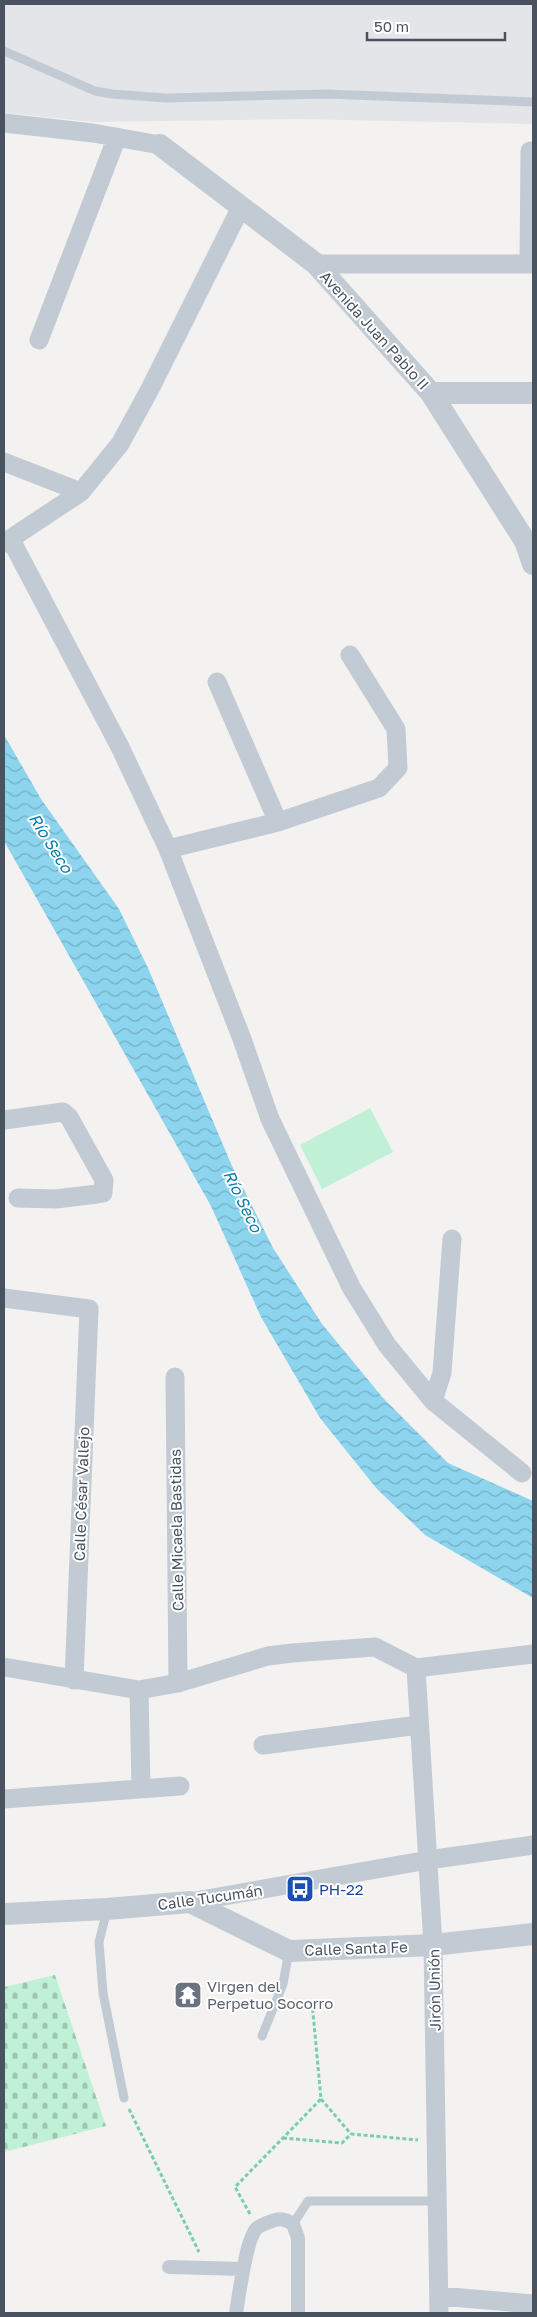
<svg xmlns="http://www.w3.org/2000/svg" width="537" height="2317" font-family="'Golos Text',sans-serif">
<defs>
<pattern id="cemetery-stones" width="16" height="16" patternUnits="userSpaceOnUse" patternTransform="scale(1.25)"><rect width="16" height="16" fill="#c0f1d6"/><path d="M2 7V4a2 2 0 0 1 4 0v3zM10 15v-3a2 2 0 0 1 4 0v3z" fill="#9ec6b1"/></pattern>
<pattern id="water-waves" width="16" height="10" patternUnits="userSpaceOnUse" patternTransform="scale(1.25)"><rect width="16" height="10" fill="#8dd4ee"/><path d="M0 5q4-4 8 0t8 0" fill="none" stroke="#75afc4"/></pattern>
</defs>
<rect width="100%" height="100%" fill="#f4f2f1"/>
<path fill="#e3e5e9" d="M4,4h529v120l-234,-5 -205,3 -90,-9z"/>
<path fill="#c0f1d6" d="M370,1108l23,44 -71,37 -22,-44z"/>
<path fill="url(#cemetery-stones)" d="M55,1975l51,151 -102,26v-165z"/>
<path fill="url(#water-waves)" d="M4,735l37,64 78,110 29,59 84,198 41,82 49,76 61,74 65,65 85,38v97l-108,-63 -48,-46 -57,-71 -59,-101 -50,-111 -207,-365z"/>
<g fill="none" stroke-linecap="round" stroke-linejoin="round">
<path stroke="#77d0a9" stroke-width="3" stroke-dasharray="4 2.5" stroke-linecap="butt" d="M321,2099l30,35
M129,2109l70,143
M283,2138l59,5 9,-9 67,6
M250,2214l-15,-27 86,-88 -9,-97 -25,4"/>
<path stroke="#c2cbd3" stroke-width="9" d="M4,51l91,40 17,3 54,4 160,-4 207,8
M107,1910l-8,32 4,51 21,105
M262,2036l21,-52 6,-33
M293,2224l15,-23h130"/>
<path stroke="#c2cbd3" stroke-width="14" d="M169,2267l74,2
M236,2313c3,-17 10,-75 21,-85 4,-3 10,-5 15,-7 8,-3 13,-2 21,3l5,14v75"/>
<path stroke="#c2cbd3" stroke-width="19" d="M4,123l89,10 67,12
M316,264h217
M529,264l1,-113
M39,340l78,-203
M4,462l77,30
M11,540l109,207 48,102 74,190 28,80 81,168 36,58 46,56 89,72
M4,543l77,-51 39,-48 30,-55 91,-182
M217,682l61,140
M168,849l110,-27 101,-34 19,-20 -2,-39 -46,-74
M4,1120l59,-8 6,5 35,63 -1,13 -6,1 -41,5 -38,-1
M4,1298l85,11 -15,371
M175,1377l3,306
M433,1401l9,-28 10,-134
M4,1667l135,23 39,-7 90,-27 24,-3 83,-6 41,21 117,-14
M416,1668l17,277 6,368
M139,1690l2,98
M263,1745l156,-20
M4,1799l176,-13
M190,1902l238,-42 105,-15
M439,2296l94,8"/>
<path stroke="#c2cbd3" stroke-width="22" d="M160,145l156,119 115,129 94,148 8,23
M431,393h102
M4,1914l103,-5 83,-7 99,49 144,-6 100,-11"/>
</g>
<defs>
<symbol id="bus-square" viewBox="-11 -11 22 22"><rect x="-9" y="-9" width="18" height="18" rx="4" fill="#1a4fb4" stroke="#fff"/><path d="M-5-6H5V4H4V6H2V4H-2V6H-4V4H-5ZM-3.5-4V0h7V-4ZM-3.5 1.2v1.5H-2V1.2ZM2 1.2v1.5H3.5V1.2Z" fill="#fff"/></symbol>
<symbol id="temple-square" viewBox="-11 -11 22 22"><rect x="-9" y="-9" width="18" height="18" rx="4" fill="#6b7280" stroke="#fff"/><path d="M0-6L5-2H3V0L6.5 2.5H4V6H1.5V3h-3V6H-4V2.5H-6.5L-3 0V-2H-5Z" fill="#fff"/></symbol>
</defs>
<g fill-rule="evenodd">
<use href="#bus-square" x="284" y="1873" width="32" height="32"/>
<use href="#temple-square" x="172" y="1979" width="32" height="32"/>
</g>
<g text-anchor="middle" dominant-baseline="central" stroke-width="4" stroke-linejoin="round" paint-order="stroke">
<g font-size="15" fill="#49535f" stroke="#fff">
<text transform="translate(375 330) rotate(48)">Avenida Juan Pablo II</text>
<text transform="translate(81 1494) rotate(-88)">Calle César Vallejo</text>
<text transform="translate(176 1530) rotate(-91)">Calle Micaela Bastidas</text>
<text transform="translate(210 1897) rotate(-8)">Calle Tucumán</text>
<text transform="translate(356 1948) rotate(-2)">Calle Santa Fe</text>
<text transform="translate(434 1990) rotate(-91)">Jirón Unión</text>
</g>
<g font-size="15" fill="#164399" stroke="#fff" text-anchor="start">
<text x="319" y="1889">PH-22</text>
</g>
<g font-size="15" fill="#5b616d" stroke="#fff" text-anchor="start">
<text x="207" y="1986">Virgen del<tspan x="207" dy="17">Perpetuo Socorro</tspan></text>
</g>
<g font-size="16" font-style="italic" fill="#0a7ea9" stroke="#fff">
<text transform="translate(51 843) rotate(58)">Río Seco</text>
<text transform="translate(243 1201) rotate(64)">Río Seco</text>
</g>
</g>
<rect width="537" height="2317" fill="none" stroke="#49535f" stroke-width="10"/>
<path d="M367 32v8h138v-8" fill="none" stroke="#49535f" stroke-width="2.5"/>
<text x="374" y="32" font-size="15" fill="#49535f" stroke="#ffffff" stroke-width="4" paint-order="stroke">50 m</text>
</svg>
